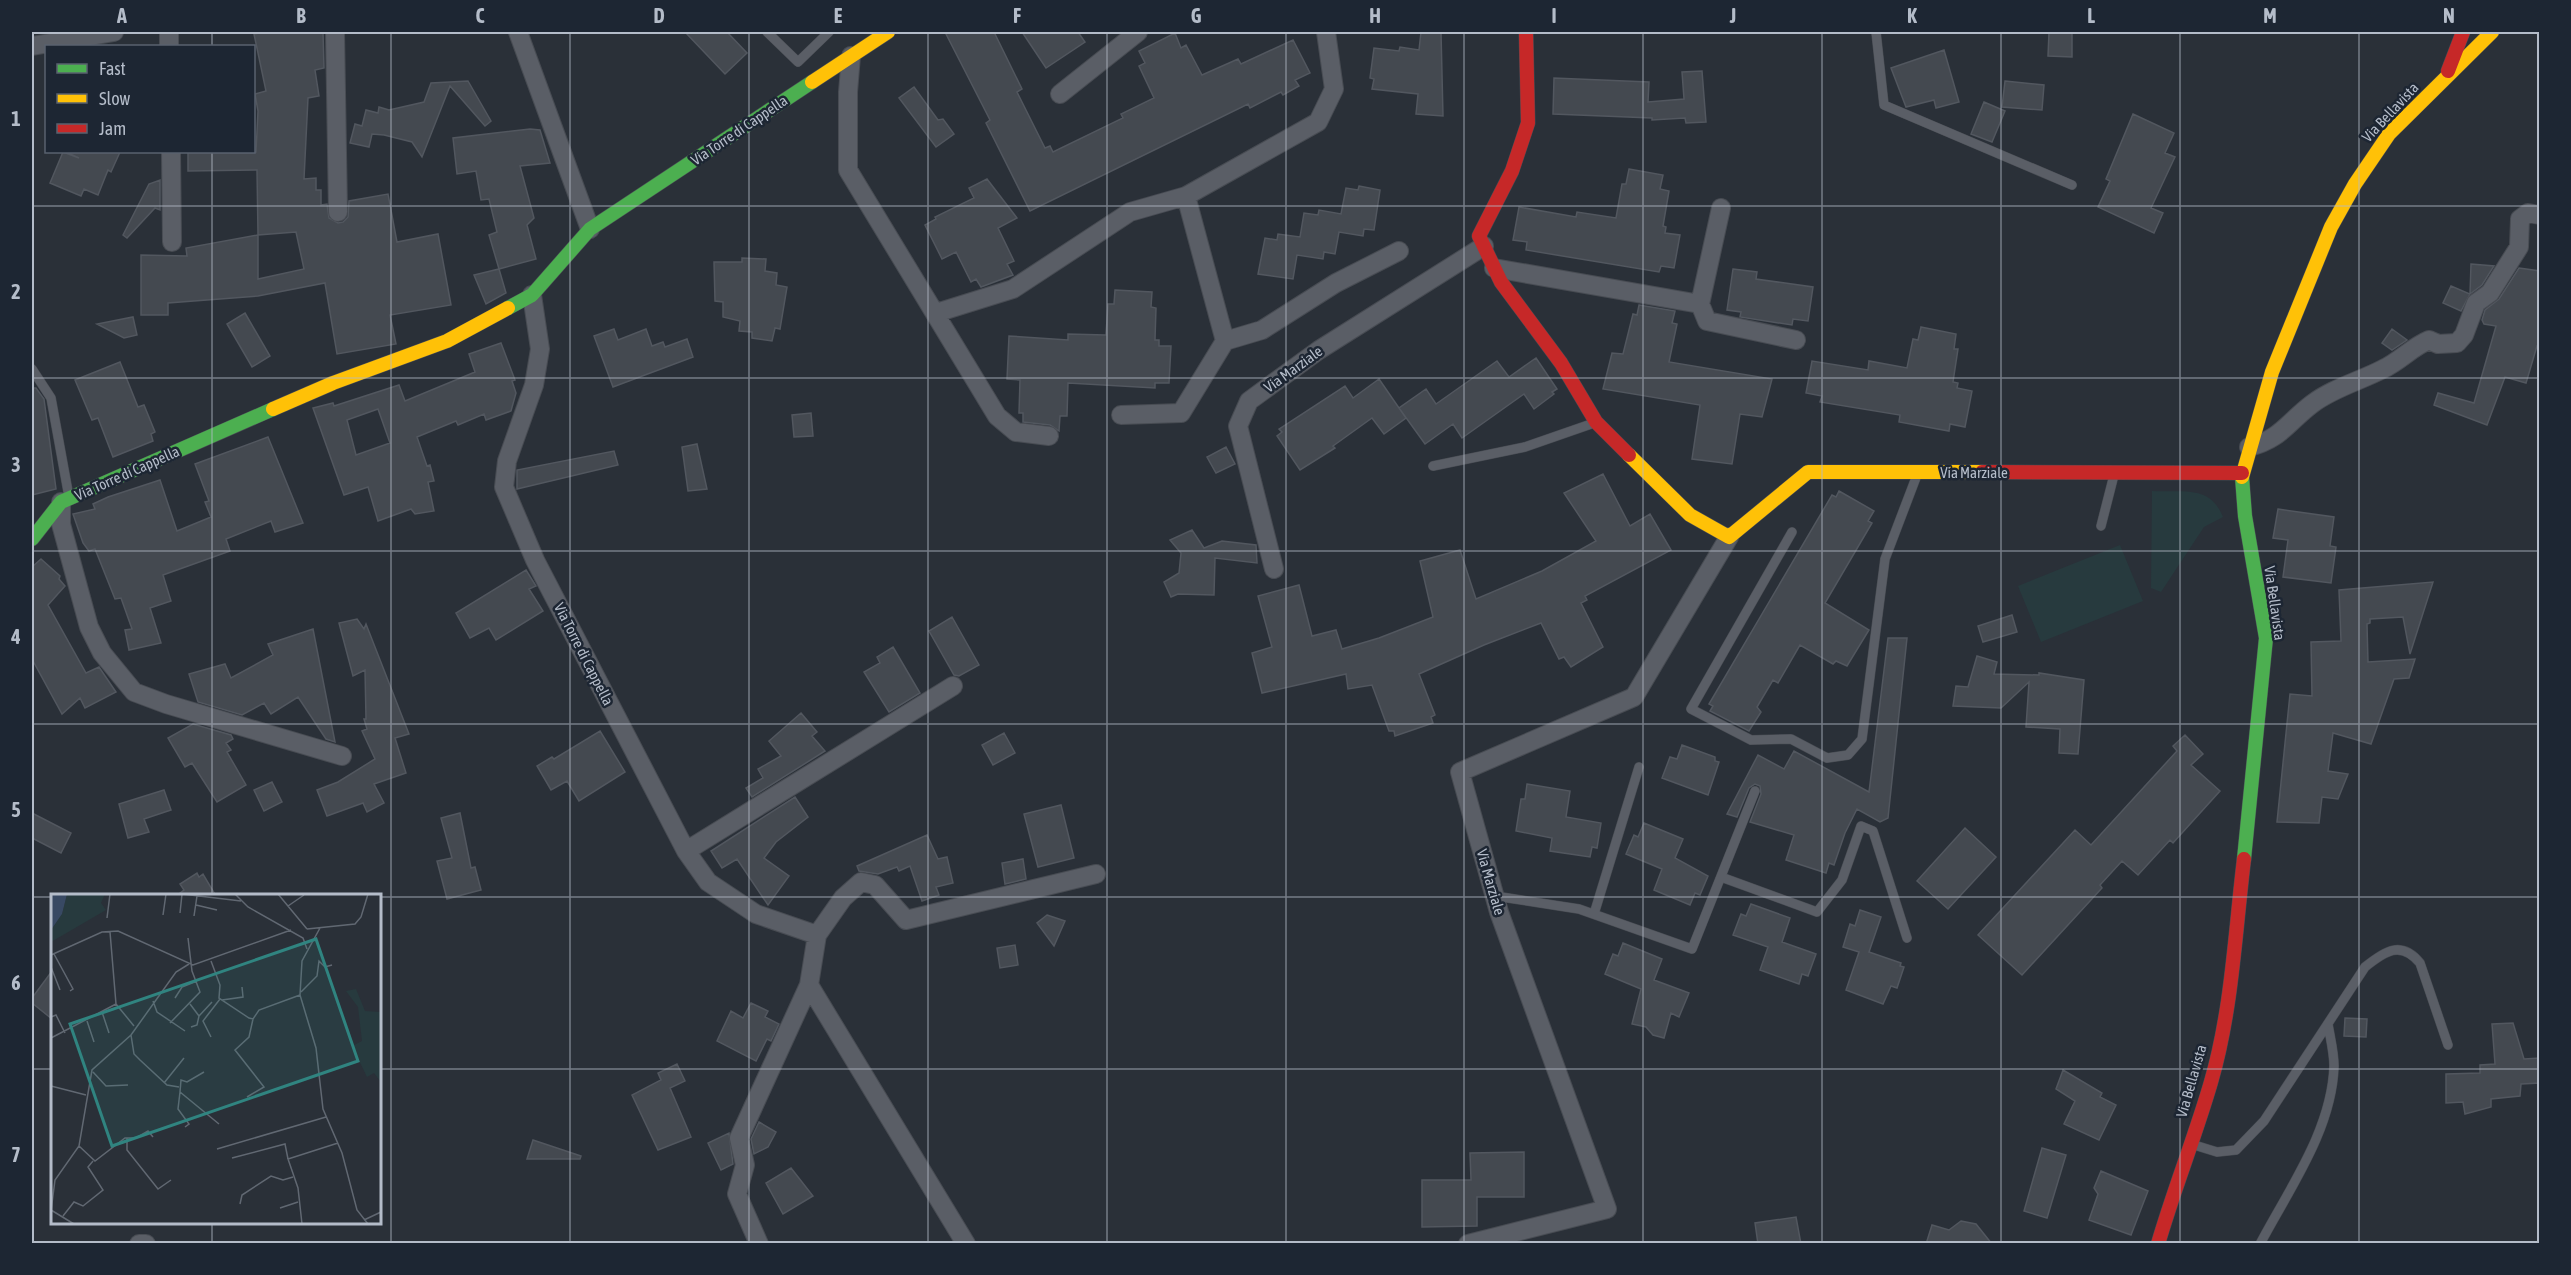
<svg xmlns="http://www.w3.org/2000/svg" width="2571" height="1275" font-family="'Asap Condensed',sans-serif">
<rect width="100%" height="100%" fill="#2a3038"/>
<path fill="#273a3e" d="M2152,491c30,2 58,-7 71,26l-19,10 -43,65 -10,-4z
M2120,545l23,56 -102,41 -23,-56z"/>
<path fill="#444950" stroke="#52575f" stroke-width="1.5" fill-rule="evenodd" d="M265,32h58l1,36 -9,2 4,26 -11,2 -4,81 12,-1v12h5v15l6,-1 2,14 9,5 5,-1 5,-5 1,-16 39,-7 9,48 41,-8 13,71 -61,10 6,29 -59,10 -12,-71 -67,13 -90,7v12h-27v-60l46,1 -1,-8 72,-13 -1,-65 -69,1v-19h68l2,-41 -3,-17 11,-3 -12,-57zM296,232l8,37 -46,10v-44z
M685,32h42l20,21 -22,21z
M945,32h49l28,57 -5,3 28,56 5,-2 3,6 70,-34 -2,-4 33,-16 -15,-32 6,-3 -6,-12 36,-18 6,15 5,-3 16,30 36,-16 3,5 52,-24 17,33 -15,7 4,6 -16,9 -2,-3 -31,16 -2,-4 -218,107 -44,-88 4,-3z
M1022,32h56l7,10 -39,26z
M1421,32h20l2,84 -27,-2 2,-20 -46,-5 2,-10 -4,-1 4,-30 25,3 1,-4 19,3z
M2049,32l23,1v24l-24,-1z
M1944,50l15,52 -23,6 -2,-8 -28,7 -15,-39z
M1702,71l4,51 -20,1 -1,-5 -33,2v-2l-99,-4 1,-36 95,4 -1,20 36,-3 -2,-27z
M468,81l23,40 -6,5 -35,-40 -28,71 -10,-15 -28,-7 -12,-1 -3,13 -19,-4 5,-19 7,2 4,-16 12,3 1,-6 10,3 35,-8 7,-19z
M2005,81l39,4 -2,25 -40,-3z
M914,87l24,33 5,-1 11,15 -18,13 -37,-49z
M1984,102l21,9 -13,31 -21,-8z
M2133,114l41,19 -9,20 10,4 -24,51 12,5 -9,20 -56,-26 12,-26 -4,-2z
M530,129l10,1 10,33 -30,3 14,52 -7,7 9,34 -37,10 -10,-34 8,-3 -8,-33 -8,1 -5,-29 -19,3 -4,-36z
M63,152l16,6 -13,-6h54l-9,20 -3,-2 -10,25 -14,-6 -3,7 -31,-13z
M1629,169l34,6 -3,14 9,2 -6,35 3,1 -1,6 15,2 -6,33 -13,-2 -2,6 -133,-22 1,-8 -14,-2 6,-33 57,10 1,-5 39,6 6,-34h4z
M987,179l30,39 -19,10 16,33 -7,3 6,11 -32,12 -5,-8 -5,3 -15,-30 -14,7 -17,-34 11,-6 -1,-2 39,-19 -5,-10z
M160,180v30l-5,-2 -28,30 -4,-3 26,-51z
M1359,186l21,4 -6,40 -10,-1 -1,7 -24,-4 -4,22 -11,-2 -1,7 -26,-4 -4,24 -35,-5 7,-36 12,2 1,-6 22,3 4,-24 14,2 1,-5 22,4 5,-26 12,2z
M742,258l24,1 -1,12 12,2 -1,12 11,2 -7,42 -5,-1 -3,13 -20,-3v-6l-13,-1 1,-10 -17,-4v-15l-8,-1 -1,-39h28z
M2471,264l23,2 -12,19 -12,9z
M2519,268l21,3v76l-3,-1 -11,37 -21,-6 -18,48 -53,-20 4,-12 36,10 22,-77 -12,-2 -2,-4 3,-10 14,-11z
M499,269l7,24 -20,11 -12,-29z
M1733,269l24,3 -1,7 57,8 -5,34 -15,-2 -1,6 -52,-8 1,-5 -14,-2z
M2451,286l19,8 -9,17 -18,-8z
M1115,290l37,2 -1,15 5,1 -1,32h4v6h12l-2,37h-14v5l-87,-5 -1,33h-7l-1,15 -9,-6 -27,-3v-9h-4l1,-33 -13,-1 2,-43 59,4v-6l38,1 2,-31h6z
M1639,305l36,6 -3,12 5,1 -8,38 103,17 -10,38 -22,-3 -8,50 -40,-5 8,-54 -97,-16 9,-36 11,1 10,-40 4,1z
M245,313l25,43 -18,11 -25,-43z
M133,317l4,18 -13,3 -27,-14z
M1921,327l35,7 -2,15h4l-5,33 5,1 -1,5 15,3 -7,36 -15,-3 -1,7 -50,-9 1,-7 -80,-13 2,-6 -16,-3 6,-32 56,9 1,-9 38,7 6,-29 5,1z
M614,329l4,11 28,-11 6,17 11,-4 2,5 22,-8 6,18 -80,30 -19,-51z
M2392,329l15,11 -15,10 -10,-7z
M501,343l14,37 -3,1 4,12 -5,18 -25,9 -2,-6 -26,11 -2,-4 -39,16 10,29 3,-1 4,16 -6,1 6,29 -19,3 -4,-5 -33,12 -10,-34 -24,8 -31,-87 20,-5 1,3 65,-21 6,16 70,-29 -6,-18zM378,409l12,34 -34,12 -9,-35z
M1536,358l21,31 -5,3 2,2 -20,15 -10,-15 -62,44 -9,-14 -28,20 -26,-36 27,-19 10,15 61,-43 12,16z
M120,362l18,45 6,-2 11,27 -4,2 2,7 -40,16 -15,-39 -6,2 -17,-40z
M1379,379l27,39 -22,16 -12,-16 -39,28 2,2 -35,22 -23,-34 5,-4 -3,-3 66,-43 8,12z
M32,388h4l8,11 12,90 -24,6z
M811,413l2,23 -19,1 -2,-22z
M268,437l35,86 -28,9 -4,-11 -45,18 4,12 -67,24 8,26 -21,7 11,35 -32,7 -4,-20 7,-1 -11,-31 -6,1 -20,-50 -6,2 -6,-8 -10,-29 22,-5 -2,-5 15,-7 52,-17 17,51 34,-14 -6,-15 4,-1 -14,-37z
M697,444l10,45 -19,2 -6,-44z
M1226,447l9,17 -19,9 -9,-16z
M614,451l4,14 -101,24v-19z
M1603,474l27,52 20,-12 21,36 -86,46 2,4 -6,3 22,44 -32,20 -7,-10 -5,2 -18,-36 -57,22 -65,29 16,41 -4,2 2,6 -38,13 -1,-5h-5l-17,-46 -24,4 -2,-15 -84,19 -10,-40 20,-6 -14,-51 41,-11 13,51 24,-6 6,19 37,-11 54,-21 -13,-56 40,-11 16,49 66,-28 54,-30 -32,-48z
M1839,491l35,20 -6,10 4,2 -47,80 44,27 -22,36 -11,-5 -3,3 -33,-19 -22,38 -5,-3 -16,27 4,5 -12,19 -39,-20 3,-5 -4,-2 123,-209 4,2z
M2278,509l56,8 -4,29 6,1 -5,36 -48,-6 5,-37 -15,-2z
M1192,530l12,18 18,-7 34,4 1,18 -42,-5 -1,37 -36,-1 -7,3 -7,-15 15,-9 2,-20 -11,-13z
M41,559l19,17 -1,3 6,7 -17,19 38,68 13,-6 17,25 -31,16 -5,-10 -18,16 -30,-55v-92z
M526,570l10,16 -7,3 14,22 -47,29 -7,-12 -19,10 -14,-25z
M2433,582l-23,72 -7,-37 -33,2v4l-3,1 1,38 47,-3 -6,19 -15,1 -23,65 -38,-11 -5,38 20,3 -10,25 -16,-2 -3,26 -42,-1 13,-128 22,2 -1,-54 30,-1 -2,-51z
M2012,615l5,17 -34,10 -5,-16z
M952,617l27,48 -20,11 -5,-1 -25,-44z
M357,619l7,10 2,-5 43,110 -14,4 11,35 -32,11 10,19 -17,9 -4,-9 -36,13 -10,-26 21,-8 37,-23 -13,-28 5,-2 -3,-10h2l-1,-49 -12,6 -14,-53z
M313,629l22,113 -9,-3 -28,-42 -27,17 -7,-11 -22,12 -44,-13 -9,-28 36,-10 6,14 42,-23 -5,-11z
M1888,638h19l-19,180 -8,4 -23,-13 -12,24 -11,32 -5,-2 -3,10 -40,-13 8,-25 -44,-13 11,-28 -1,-8 -5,-2 -6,4 -12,29 -10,-3 31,-59 26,14 10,-18 75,41z
M893,647l27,46 -31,19 -25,-40 16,-9 -3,-6z
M1977,656l20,6 -3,12 45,1v-2l45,7 -6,74 -19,-1 1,-24 -34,-2 3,-45 -28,26 -48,-2 3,-20 12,1z
M801,713l16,19 -5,4 13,15 -73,46 -6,-9 17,-10 -5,-9 23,-13 -12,-15z
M193,724l38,11 2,4 -7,4 5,7 -4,2 19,33 -29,17 -25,-39 -7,4 -17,-29z
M600,731l25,41 -46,29 -12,-20 -16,9 -14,-24 15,-9 2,2z
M1004,733l11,20 -22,12 -11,-20z
M2185,735l18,19 -12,11 29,26 -47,52 -3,-3 -32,35 -16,-14 -22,24 2,3 -80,87 -44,-40 97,-105 16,15 86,-94 -4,-5z
M1682,745l33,12v4l4,1 -11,33 -46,-17 8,-21 7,2z
M272,782l10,20 -18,9 -10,-21z
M1527,784l43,7 -4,26 35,6 -4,25 -5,-1 -2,10 -40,-6 2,-13 -36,-7 5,-32h4z
M164,790l7,20 -27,9 5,13 -21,6 -9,-34z
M795,797l13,20 -32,25 -12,16 25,18 -21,29 -31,-46 -15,9 -11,-17z
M1061,805l13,53 -36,9 -14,-53z
M32,813l39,20 -10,20 -29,-15z
M460,813l11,55 4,-1 6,23 -34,9 -10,-38 15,-3 -11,-40z
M1644,823l39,16 -8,19 33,18 -8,19 -5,-2 -5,12 -36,-15 8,-21 -36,-15 8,-19 4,2z
M1965,828l31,29 -48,52 -31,-28z
M927,835l11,24 9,-2 6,26 -17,4 3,8 -17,6 -12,-35 -11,5 -2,-4 -19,7 -19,-3 -2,-5z
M1023,859l3,20 -21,5 -3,-21z
M197,873l2,4 4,-3 13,22h-40l8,-6 -4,-6z
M1751,904l39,14 -8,24 34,12 -8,22 -6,-2 -3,10 -39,-14 8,-23 -35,-12 8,-21 5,2z
M1860,910l21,7 -12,35 32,11 -1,3 4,1 -7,21 -6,-2 -8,18 -37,-14 13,-38 -16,-5 7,-23 5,2z
M1047,915l18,6 -11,25 -17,-23z
M1623,943l39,16 -8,21 35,13 -10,24 -8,-4 -7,25 -11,-3 -7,-8 -14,-3 9,-35 -36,-15 8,-20 5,2z
M1015,945l3,20 -18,3 -3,-20z
M52,971v48l-20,-16v-5z
M751,1003l17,8 -3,6 14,7 -8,17 -4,-2 -11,22 -39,-20 14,-30 12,7z
M2345,1018l22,1 -1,18 -22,-1z
M2513,1023l11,36 16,-1v25l-19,1 -1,12 -29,3v8l-26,7 -2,-12 -17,1v-29l34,-1v-8l15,-1 -3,-40z
M677,1064l8,17 -15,7 21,49 -33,13 -26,-55 29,-15 -3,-7z
M2063,1070l39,23 -2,4 16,8 -17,35 -35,-16 11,-23 -19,-12z
M759,1122l17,10 -8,15 -14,7 -3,-15z
M729,1133l4,31 -12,6 -13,-27z
M533,1140l48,16 -1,3h-53z
M2042,1148l24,7 -19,63 -23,-7z
M1524,1152v45h-47v29l-55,1v-47h49l-1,-27z
M791,1168l22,28 -30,18 -17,-31z
M2101,1171l47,20 -17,44 -42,-15 9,-26 -4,-6z
M1796,1217l5,27h-43l-3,-21z
M1961,1221l15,3 16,20h-66l6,-19 17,5z"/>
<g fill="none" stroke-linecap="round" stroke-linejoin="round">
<defs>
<path id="lane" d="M767,32l31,30 31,-30
M1876,32l8,73 188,80
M32,369l19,29 18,99
M1433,466l92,-19 69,-24
M2101,526l13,-51
M1792,532l-101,177 60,31 40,-1 36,19 21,-3 14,-16 23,-180 32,-84
M1721,877l96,35 25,-32 19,-54 12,5 34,107
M1495,896l84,13 113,40 63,-158
M1594,914l45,-147
M2191,1144l26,8 19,-2 28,-29 101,-154c20,-16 36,-27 55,-4l28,82
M2260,1244c29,-55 72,-114 74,-178 0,-14 -4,-29 -6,-42"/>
<path id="street" d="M169,32v14
M335,32l3,180
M518,32l72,197
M32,46l82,-14
M851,56l-3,36v78l149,246 19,16 33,4
M1060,94l78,-62
M171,152l1,90
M1494,268l206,36 21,-96
M532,295l8,54 -6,36 -27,76 -3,26 31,73 151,291 22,31 48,32 61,21
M1700,304l7,17 89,19
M936,313l77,-24 117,-77 56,-16 132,-74 16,-33 -8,-57
M1225,341l37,-11 74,-47 63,-32
M1121,415l60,-2 44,-72 -39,-145
M2249,447c32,-8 39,-25 63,-43 21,-16 48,-23 71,-35 17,-8 29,-22 46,-29l9,4 19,-1 7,-8 12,-32 14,-10 29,-46 1,-28 8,-6 12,2
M61,502v22l28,103 13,26 32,39 32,12 176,52
M1274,569l-36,-143 11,-25 70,-51 165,-104
M686,851l267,-165
M139,1244h7
M759,1244l-22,-50 8,-29 -6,-27 70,-153
M966,1244l-157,-259 8,-50 26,-37 18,-16 14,3 31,35 190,-46
M1468,1244l139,-35 -108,-297 -39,-140 174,-75 95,-160"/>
<path id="fast" d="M508,308l24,-13 58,-66 222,-147
M2242,477l3,39 21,122 -22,221
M32,539l29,-37 212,-93"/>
<path id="slow" d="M812,82l76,-50
M273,409l60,-26 114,-42 61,-33
M1629,455l61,60 39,22 79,-65h174
M2242,477l30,-105 59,-145 24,-43 34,-50 103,-102"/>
<path id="jam" d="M1526,32l2,91 -16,48 -33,65 22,46 60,81 35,59 33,33
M2448,71l15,-39
M1982,472l260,1
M2158,1244c16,-55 37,-107 53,-162 21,-72 24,-149 33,-223"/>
</defs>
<use href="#lane" stroke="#484c53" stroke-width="10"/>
<use href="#street" stroke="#484c53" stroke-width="20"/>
<use href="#fast" stroke="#484c53" stroke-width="15"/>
<use href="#slow" stroke="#484c53" stroke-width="15"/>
<use href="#jam" stroke="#484c53" stroke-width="15"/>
<use href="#lane" stroke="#5a5e66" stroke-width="9"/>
<use href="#street" stroke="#5a5e66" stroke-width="18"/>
<use href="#fast" stroke="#4caf50" stroke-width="14"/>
<use href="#slow" stroke="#ffc107" stroke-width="14"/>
<use href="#jam" stroke="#c62828" stroke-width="14"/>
</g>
<path fill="none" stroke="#b4bcc9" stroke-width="1.5" stroke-opacity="0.55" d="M212,32v14M391,32v1212M570,32v1212M749,32v1212M928,32v1212M1107,32v1212M1286,32v1212M1464,32v1212M1643,32v1212M1822,32v1212M2001,32v1212M2180,32v1212M2359,32v1212M212,152v744M32,206h2508M32,378h2508M32,551h2508M32,724h2508M32,897h20M380,897h2160M32,1069h20M380,1069h2160M212,1222v22"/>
<g text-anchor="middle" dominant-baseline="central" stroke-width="5" stroke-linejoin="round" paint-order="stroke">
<g font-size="15" fill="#b4bcc9" stroke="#1d2633">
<text transform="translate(2390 112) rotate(-47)">Via Bellavista</text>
<text transform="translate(739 130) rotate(-34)">Via Torre di Cappella</text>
<text transform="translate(1293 369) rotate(-36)">Via Marziale</text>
<text x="1974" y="472">Via Marziale</text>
<text transform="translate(127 473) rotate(-24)">Via Torre di Cappella</text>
<text transform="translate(2275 603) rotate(82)">Via Bellavista</text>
<text transform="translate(584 654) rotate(63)">Via Torre di Cappella</text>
<text transform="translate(1491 882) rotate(74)">Via Marziale</text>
<text transform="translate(2191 1081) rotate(-74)">Via Bellavista</text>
</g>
</g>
<g transform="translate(51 894)">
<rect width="330" height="330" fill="#2a3038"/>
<path d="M16,0h38l-4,9 5,7 -55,32v-12l11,-16zM305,95l9,22 16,1v70l-7,-9 -7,4 -15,-31 10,-5 -4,-34 -12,-16z" fill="#273a3e"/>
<path d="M0,0h16l-5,20 -11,16z" fill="#384963"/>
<path fill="none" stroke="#616872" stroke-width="1.5" d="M131,0l59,7M184,0l13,13 55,31 4,11M227,0l29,35M145,11l21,5M237,12l16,-11M129,19l2,-19M112,21l3,-21M143,22l3,-20M56,24l3,-24M269,34l-18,33 -2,34 16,53 7,61 19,44 15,57 11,14M256,35l48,-5 6,-7 7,-23M59,38l6,72M3,60l19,35 -3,2M0,61l51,-23 16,-1 75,34 98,-35M160,67l9,24 -1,13 30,20 4,1 6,-9 41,-15M0,73l9,23M250,98l16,-16 2,-15 6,6 7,-2M124,104l7,-11 15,-6M171,106l21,-3 -1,-10M102,107l4,11 28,19M65,110l18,22M139,110l9,12 -2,9 -6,2M51,118l7,21M148,122l13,-14M0,123l5,-2 9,18M36,127l7,21M119,129l30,-31 -8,-21 -4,-33M80,141l3,19 6,6 27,25 12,2M160,143l-8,-16 17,-22M0,144l65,-34M42,178l13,14 22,-1M153,178l-17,10 -6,-2 -1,12 39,32M113,189l20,-25M0,192l35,9M129,198l-2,17 11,15 -4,3M196,203l17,-10 -29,-37 14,-13 4,-18M76,244v12l31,39 13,-9M28,252l16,15 30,-23h11l12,-7 5,6M166,255l109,-32M181,264l53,-14 3,15M189,310l2,-9 29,-19 12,4 10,-3M229,314l18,-6M0,316l23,14M0,317l4,-31 24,-34 13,-76 39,-35 45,-63 13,-8M12,322l11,-14 9,4 20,-16 -15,-23 5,-6M313,326l17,-8M251,330l-4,-36 -10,-29 50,-16"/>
<path fill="#308480" fill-opacity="0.15" stroke="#308480" stroke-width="3" d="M265,45l42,122 -246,85 -42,-122z"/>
<rect width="330" height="330" fill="none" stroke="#b4bcc9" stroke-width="3"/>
</g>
<rect width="2571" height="1275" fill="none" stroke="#1d2633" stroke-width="66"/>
<rect x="45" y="45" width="210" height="108" fill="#1d2633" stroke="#59626f" stroke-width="1.5"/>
<rect x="57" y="64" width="30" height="9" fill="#4caf50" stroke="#59626f" stroke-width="1.5"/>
<text x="99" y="75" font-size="18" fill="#b4bcc9">Fast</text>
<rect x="57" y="94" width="30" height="9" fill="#ffc107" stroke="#59626f" stroke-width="1.5"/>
<text x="99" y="105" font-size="18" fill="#b4bcc9">Slow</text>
<rect x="57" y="124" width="30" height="9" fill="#c62828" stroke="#59626f" stroke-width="1.5"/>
<text x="99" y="135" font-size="18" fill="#b4bcc9">Jam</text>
<rect x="33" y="33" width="2505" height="1209" fill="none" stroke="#b4bcc9" stroke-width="2"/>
<g font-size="20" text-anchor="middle" font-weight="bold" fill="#b4bcc9">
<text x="122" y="23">A</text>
<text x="301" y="23">B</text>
<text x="480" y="23">C</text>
<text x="659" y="23">D</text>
<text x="838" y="23">E</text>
<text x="1017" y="23">F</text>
<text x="1196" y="23">G</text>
<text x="1375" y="23">H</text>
<text x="1554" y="23">I</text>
<text x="1733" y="23">J</text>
<text x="1912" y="23">K</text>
<text x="2091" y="23">L</text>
<text x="2270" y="23">M</text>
<text x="2449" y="23">N</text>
<text x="16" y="126">1</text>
<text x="16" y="299">2</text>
<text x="16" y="472">3</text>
<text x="16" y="644">4</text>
<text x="16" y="817">5</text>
<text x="16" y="990">6</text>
<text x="16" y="1162">7</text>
</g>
</svg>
